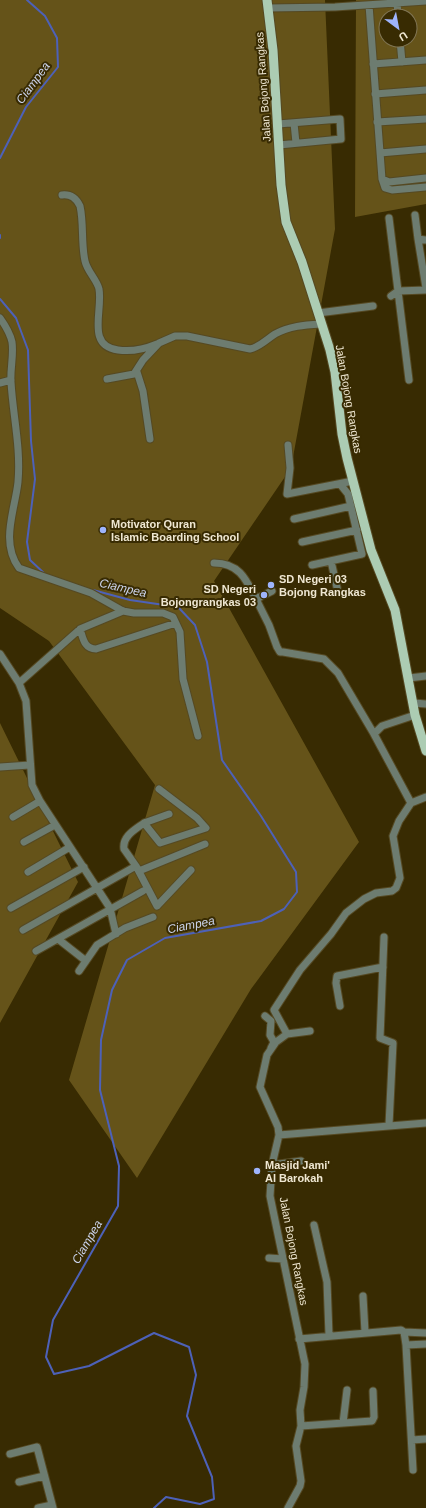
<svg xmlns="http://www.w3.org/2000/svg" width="426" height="1508" font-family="Helvetica,sans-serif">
<rect width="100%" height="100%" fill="#382b02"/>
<path fill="#655319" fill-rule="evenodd" d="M0,0h325l10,229 -44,239 -77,113 145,261 -108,147 -114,189 -68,-98 86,-295 -106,-144 -49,-33z
M356,0h70v204l-71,13zM386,16h24v24h-24z
M0,723l78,159 -78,141z"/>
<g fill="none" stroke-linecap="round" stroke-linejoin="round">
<path stroke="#4d61b8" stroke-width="2" d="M0,158l26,-51 32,-40 -1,-29 -12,-22 -18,-16
M0,235v3
M0,299l16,19 12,32 3,91 4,38 -8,63 3,18 15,14
M93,590l37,10 48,7 17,18 12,37 15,98 39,56 35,56 1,20 -13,17 -23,12 -96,17 -38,22 -15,30 -11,50 -1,50 19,76 -1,40 -65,114 -7,37 8,17 35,-8 65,-33 35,14 7,28 -9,41 25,61 2,22 -14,5 -34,-7 -12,11"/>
<defs>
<path id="minor" d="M397,2l1,14
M369,5l13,174 7,3 37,-4
M268,8l67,-1 91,-6
M400,40l2,22
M373,64l53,-4
M375,94l51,-4
M377,122l49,-3
M294,123l2,20
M278,124l62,-5 1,20 -62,6
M380,153l46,-4
M382,179l3,9 7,2 34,-3
M62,195c9,-1 14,3 18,11 4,18 1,37 5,55 2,10 12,19 14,28 4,22 -13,57 19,61 14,2 27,-1 39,-6
M415,215l3,24
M389,218l20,162
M426,240l-8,-1 8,49
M391,296l7,-5 28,-1
M318,313l55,-7
M0,318c5,7 10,15 12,24 2,13 -2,27 -1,40 2,34 10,66 7,100 -3,28 -18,60 1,86l72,25 32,18 11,2h29l10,4 7,15 3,47 15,57
M137,372l6,19 7,48
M107,379l27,-5 9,-14 16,-17 16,-7h12l63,13c10,-2 17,-10 25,-15 14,-8 30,-9 46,-10
M0,383l11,-3
M288,445l2,23 -3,26 66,-13
M294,519l57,-13
M302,542l55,-12
M331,561l7,31
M214,563c25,0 32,16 42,36
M312,565l50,-11 -14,-60 -8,-10
M272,591l-16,8 13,26 8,22 3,5h3l41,7 14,14 36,61 37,69
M123,611l-43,18c3,9 4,20 16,20l80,-26
M0,654l19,29 7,18 6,84 8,16 70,107 6,26
M409,678l17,-2
M19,683l61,-54
M414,703l12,1
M374,734l8,-8 33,-11
M0,767l30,-2
M159,789l38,29 9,10 -46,15 -16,-20c-8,6 -22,13 -20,26l12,17 21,40 34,-36
M13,817l27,-16
M144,823l25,-9
M24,842l31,-17
M139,871l66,-27
M28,872l42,-25
M11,908l73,-41
M23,930l113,-64
M384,937l-4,101 13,5 -4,82
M58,939l28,22
M36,951l107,-60
M79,971l18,-26 28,-17 28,-11
M340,1006l-4,-23 1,-7 46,-9
M265,1016l6,5 -1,14 4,7 -3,6
M287,1034l23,-3
M279,1135l147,-12
M272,1165l29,-4
M314,1225l13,57 2,53
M269,1258l14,1
M363,1296l2,36
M404,1332l22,1
M299,1339l102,-9 3,2 2,13
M343,1423l4,-33
M301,1426l71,-5 2,-4 -1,-26
M412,1440l14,-1
M10,1454l27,-7 16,61
M413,1470l-7,-125 20,-1
M19,1482l25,-6
M38,1508l14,-3
M288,1508l12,-22 1,-5 -5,-35 5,-20 -1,-16 4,-23 1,-23 -35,-168 2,-31 7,-30 -1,-8 -18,-40 7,-32 9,-13 11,-8 -13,-24 26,-40 31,-36 15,-21 18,-14 12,-6 16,-2 4,-3 4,-10 -7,-42 6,-15 12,-18 15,-6"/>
<path id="major" d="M267,0l6,50 8,135 5,37 16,40 28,88 5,22 7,62 5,24 24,92 24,60 20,105 11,36"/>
</defs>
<use href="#minor" stroke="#554923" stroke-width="9"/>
<use href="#major" stroke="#554923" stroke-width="11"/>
<use href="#minor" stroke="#6d7c70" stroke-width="7"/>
<use href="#major" stroke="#acccb3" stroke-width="9"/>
</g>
<g fill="#9eb4fd" stroke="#382b02" stroke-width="1.5">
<circle cx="103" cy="530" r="4"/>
<circle cx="271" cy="585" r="4"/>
<circle cx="264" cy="595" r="4"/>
<circle cx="257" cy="1171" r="4"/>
</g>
<g text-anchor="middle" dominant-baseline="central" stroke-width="4" stroke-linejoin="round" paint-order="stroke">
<g font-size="11" fill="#efe7d2" stroke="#382b02">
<text transform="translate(263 87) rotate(-94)">Jalan Bojong Rangkas</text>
<text transform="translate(349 399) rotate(80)">Jalan Bojong Rangkas</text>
<text transform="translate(294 1251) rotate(79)">Jalan Bojong Rangkas</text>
</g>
<g font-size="11" font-weight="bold" fill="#efe7d2" stroke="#382b02" text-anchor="start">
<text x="111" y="524">Motivator Quran<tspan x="111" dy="13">Islamic Boarding School</tspan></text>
<text x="279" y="579">SD Negeri 03<tspan x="279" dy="13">Bojong Rangkas</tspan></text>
<text x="256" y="589" text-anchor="end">SD Negeri<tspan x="256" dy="13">Bojongrangkas 03</tspan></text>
<text x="265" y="1165">Masjid Jami'<tspan x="265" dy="13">Al Barokah</tspan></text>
</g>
<g font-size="12" font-style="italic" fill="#cbd3eb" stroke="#382b02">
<text transform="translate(33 83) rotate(-54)">Ciampea</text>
<text transform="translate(123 588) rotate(13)">Ciampea</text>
<text transform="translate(191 925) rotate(-11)">Ciampea</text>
<text transform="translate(87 1242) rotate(-60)">Ciampea</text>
</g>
</g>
<g transform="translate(398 28) rotate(148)"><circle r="19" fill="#382b02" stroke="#817655"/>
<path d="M0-3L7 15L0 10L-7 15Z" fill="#9eb4fd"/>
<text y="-6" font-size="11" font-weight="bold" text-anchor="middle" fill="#efe7d2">U</text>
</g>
</svg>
